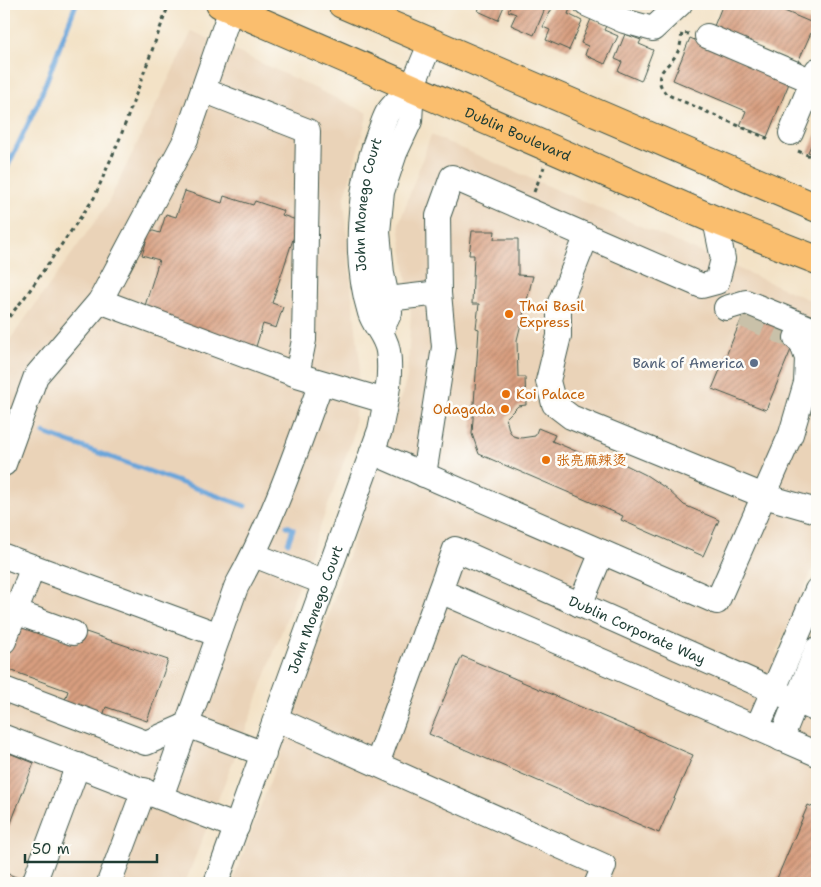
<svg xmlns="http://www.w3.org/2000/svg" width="821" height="887" font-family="'Shantell Sans','LXGW WenKai TC',sans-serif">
<defs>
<pattern id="building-hatch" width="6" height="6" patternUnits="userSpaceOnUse" patternTransform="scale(1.25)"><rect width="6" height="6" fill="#d89e7f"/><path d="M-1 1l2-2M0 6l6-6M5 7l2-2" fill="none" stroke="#af8269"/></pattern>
</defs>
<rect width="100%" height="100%" fill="#fdfcf7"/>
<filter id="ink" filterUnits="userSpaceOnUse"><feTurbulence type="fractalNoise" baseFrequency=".02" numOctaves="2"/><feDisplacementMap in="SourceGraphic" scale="10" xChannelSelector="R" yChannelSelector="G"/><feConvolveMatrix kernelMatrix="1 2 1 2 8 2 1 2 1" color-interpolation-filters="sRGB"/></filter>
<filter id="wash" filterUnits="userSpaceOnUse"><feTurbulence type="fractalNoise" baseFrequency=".0096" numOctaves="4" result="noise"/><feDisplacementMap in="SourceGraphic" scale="20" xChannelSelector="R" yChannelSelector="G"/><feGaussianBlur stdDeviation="1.12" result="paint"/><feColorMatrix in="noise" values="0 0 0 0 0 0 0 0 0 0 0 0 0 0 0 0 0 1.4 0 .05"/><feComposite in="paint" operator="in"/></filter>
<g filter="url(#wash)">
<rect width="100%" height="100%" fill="#f3e2c6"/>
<path fill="#ead3b8" d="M192,31l176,82 -24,87 8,95 8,67 -7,75 -106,289 -62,157h-181v-535l103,-143z
M431,135l386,168v257l-41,93 41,18v212h-585l69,-185 106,-320 4,-65 -12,-89z"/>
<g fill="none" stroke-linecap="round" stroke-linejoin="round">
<path stroke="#6aa5da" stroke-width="5" d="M4,174l34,-71 38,-99
M44,433l201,73
M287,526l6,3 -5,14"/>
</g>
<g id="blocks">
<path fill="url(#building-hatch)" d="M481,4h24l-7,16 -20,-9z
M512,4h29l5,2 -12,29 -23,-10 5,-11 -8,-3z
M554,4l16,5 -2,5 14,7 -13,29 -23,-10 4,-10 -7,-3z
M723,4h45l47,20 -17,38 -84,-36z
M591,19l15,7 -2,4 14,6 -13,28 -20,-9 3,-9 -7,-3z
M625,34l16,6 -2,4 14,6 -12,31 -23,-10 4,-9 -7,-3z
M690,38l100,43 -23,56 -27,-11 6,-15 -73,-31z
M817,132v24l-9,-4z
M185,191l37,12 2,-7 29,9 2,-4 29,10 -2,4 17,6 -27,82 11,4 -7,21 -13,-4 -9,29 -110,-44 15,-49 -17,-5 8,-25 10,3 6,-19 10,3z
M472,231h23l-1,8h24v36l15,1 -16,64 1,37h7l1,28 -8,1 -12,12 3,12 4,6 8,2 14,-2 3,-8 17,7 -3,6 59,25 3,-7 32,16 21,14 17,16 35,15 -16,36 -82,-36 2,-4 -144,-62 -7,-20 7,-105 -3,-1 3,-24h-7l2,-49h-5z
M744,313l53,22 -31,75 -54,-21z
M18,623l60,21 5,-13 85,29 -21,61 -41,-14 -5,15 -39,-13 6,-18 -64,-23z
M462,656l231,99 -34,78 -230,-99z
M4,751l30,12 -30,78z
M808,805l9,4v74h-42z
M4,872l21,9 -1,2h-20z"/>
</g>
</g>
<g filter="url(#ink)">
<use href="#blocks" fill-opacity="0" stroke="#3f564a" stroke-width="1"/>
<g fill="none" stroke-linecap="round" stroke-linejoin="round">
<path stroke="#c9c1a9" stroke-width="24" stroke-dasharray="24 12" stroke-linecap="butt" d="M743,315l53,23"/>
<defs>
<g id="minor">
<path d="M586,4l38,17 29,8 27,-25"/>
<path d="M707,36l110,47"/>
<path d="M203,90l105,41 -4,209 -7,35"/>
<path d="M791,133l26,-63"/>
<path d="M587,235l-28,70v31l-11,45 6,23 17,13 193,79 53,15"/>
<path d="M388,299l51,-6"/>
<path d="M100,301l197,74 88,26"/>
<path d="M726,308l20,-6 66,27 5,9"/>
<path d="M381,331l9,-19 -8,-38 -4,-42 4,-40 13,-39 15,-32 2,-34 19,-45"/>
<path d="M372,452l345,150 74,-168 15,-51 1,-25 -7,-19 -4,-1"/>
<path d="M4,464l32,-88 64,-75 86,-162 45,-130"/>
<path d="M424,475l20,-128 -5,-54 -1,-77 14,-39 250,109 15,-4 6,-23 -8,-39"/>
<path d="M254,555l71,28"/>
<path d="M4,556l215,79"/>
<path d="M440,591l377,163"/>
<path d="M580,605l22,-53"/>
<path d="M4,608l69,25"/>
<path d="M4,641l29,-74"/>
<path d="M4,689l142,54 41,-18 77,29"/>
<path d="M276,719l328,147 -7,17"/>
<path d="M757,728l60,-138"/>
<path d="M4,737l233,90"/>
<path d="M781,739l36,-90"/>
<path id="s1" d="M377,764l78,-215 362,161"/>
<path d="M161,797l75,-210c36,-64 60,-135 85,-204"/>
<path d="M34,883l44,-118"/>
<path d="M109,883l35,-93"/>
<path id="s2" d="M216,883l164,-453c5,-25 12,-53 8,-79 -2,-15 -14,-25 -18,-38 -17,-56 -12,-125 9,-180 3,-6 5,-15 9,-21 6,-9 16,-17 24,-25"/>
</g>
<g id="major">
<path id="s3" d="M220,4l495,216 102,40"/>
<path d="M342,4l475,204"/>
</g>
</defs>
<use href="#minor" stroke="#3f564a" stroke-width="26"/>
<use href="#major" stroke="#3f564a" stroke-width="30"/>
<path stroke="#3f564a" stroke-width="3" stroke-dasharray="4 4" stroke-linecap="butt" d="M816,4h1
M689,34l-7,-1c-1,5 -1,11 -3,16 -7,19 -31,22 -13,45l105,46
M798,151l19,8
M534,192l10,-25
M4,323l21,-26 69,-99 26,-60 49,-134"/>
<use href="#minor" stroke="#fff" stroke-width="24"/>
<use href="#major" stroke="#fabe6e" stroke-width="28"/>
</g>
</g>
<g fill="#e8710a" stroke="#fdfcf7" stroke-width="2">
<circle cx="509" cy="314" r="5"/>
<circle cx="506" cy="394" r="5"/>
<circle cx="505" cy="409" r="5"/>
<circle cx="546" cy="460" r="5"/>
</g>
<circle fill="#5c6f8a" stroke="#fdfcf7" stroke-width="2" cx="754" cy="363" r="5"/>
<g text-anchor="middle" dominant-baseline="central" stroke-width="5" stroke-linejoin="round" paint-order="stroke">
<g font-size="14" fill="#1f3d34" stroke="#fdfcf7">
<text stroke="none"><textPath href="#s3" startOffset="325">Dublin Boulevard</textPath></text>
<text stroke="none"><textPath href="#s2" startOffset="714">John Monego Court</textPath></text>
<text stroke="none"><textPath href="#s2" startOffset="291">John Monego Court</textPath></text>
<text stroke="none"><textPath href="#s1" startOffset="428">Dublin Corporate Way</textPath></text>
</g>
<g font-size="14" fill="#c56008" stroke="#fdfcf7" text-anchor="start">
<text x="519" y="306">Thai Basil<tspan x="519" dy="16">Express</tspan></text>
<text x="516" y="394">Koi Palace</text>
<text x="495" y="409" text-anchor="end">Odagada</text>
<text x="556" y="460">张亮麻辣烫</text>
</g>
<g font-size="14" fill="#4e5e75" stroke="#fdfcf7" text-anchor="end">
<text x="744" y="363">Bank of America</text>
</g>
</g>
<rect width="821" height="887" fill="none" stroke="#fdfcf7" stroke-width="20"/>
<path d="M25 854v8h132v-8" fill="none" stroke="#1f3d34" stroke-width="2.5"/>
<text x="32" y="854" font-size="15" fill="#1f3d34" stroke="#fdfcf7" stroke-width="4" paint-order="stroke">50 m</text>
</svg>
